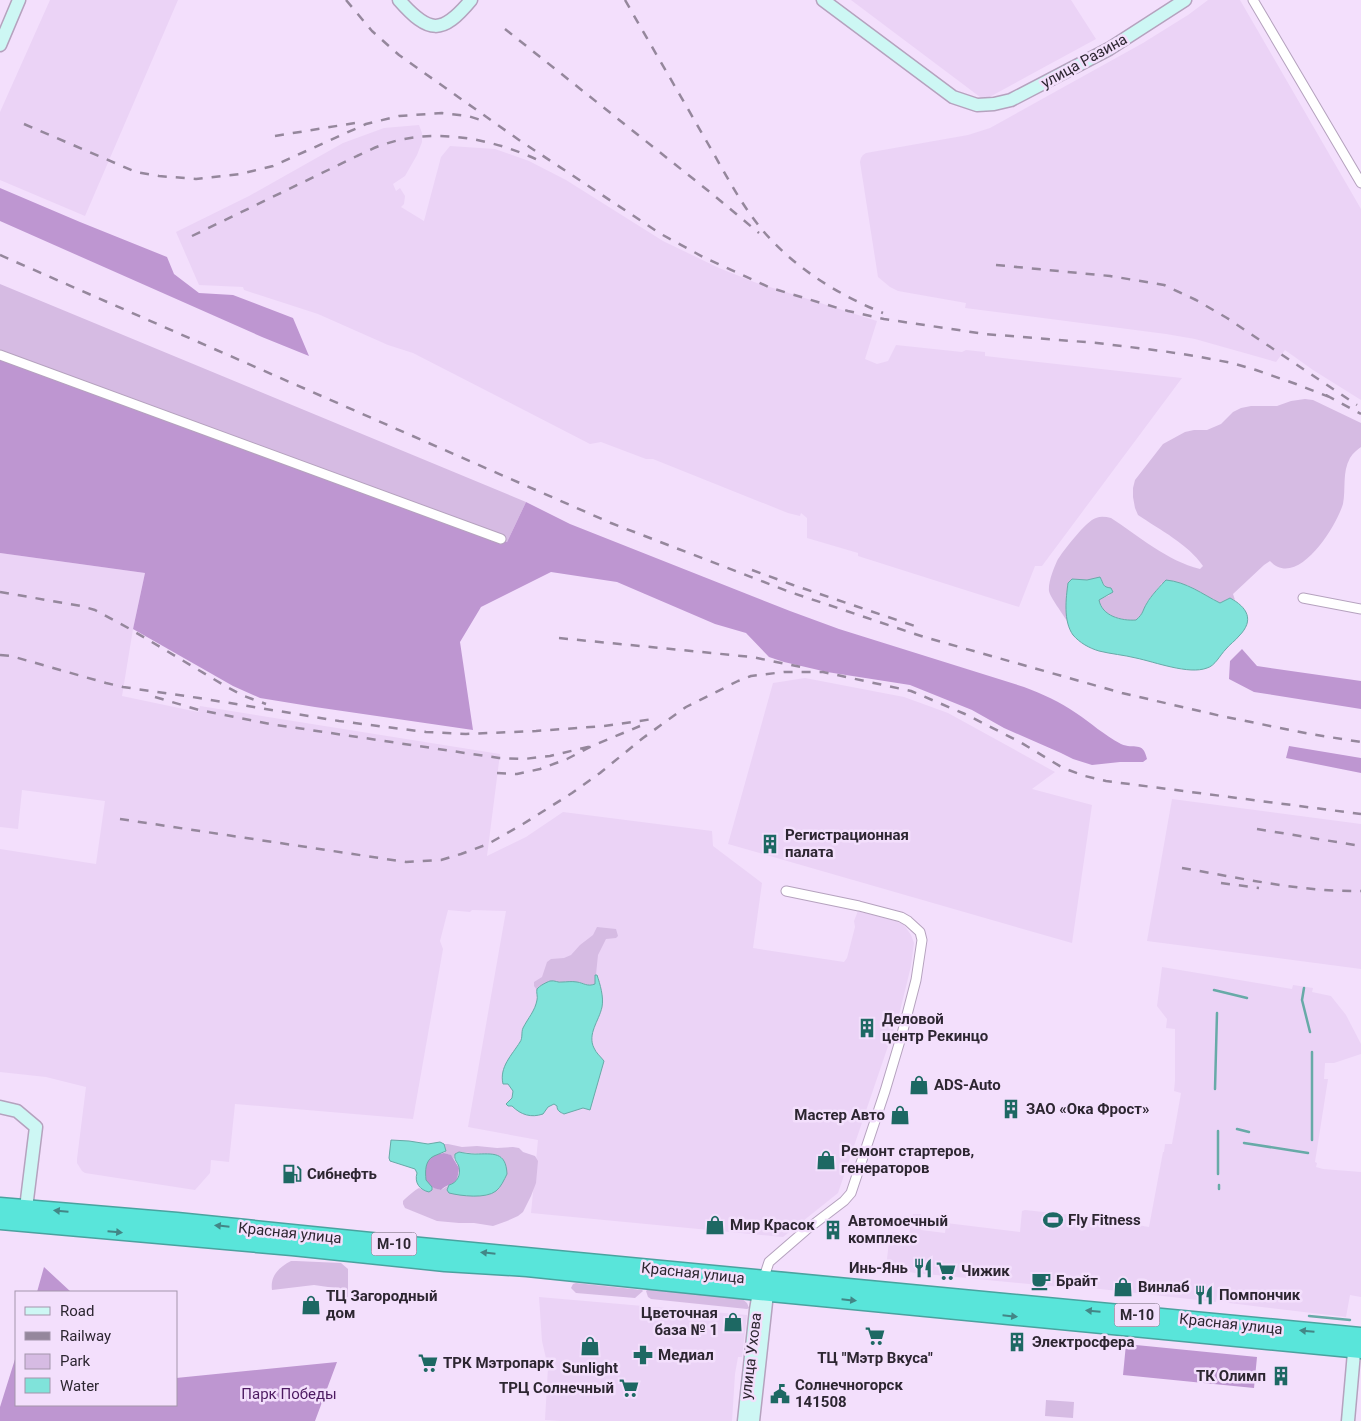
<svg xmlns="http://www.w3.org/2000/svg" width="1361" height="1421" font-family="Roboto,sans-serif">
<rect width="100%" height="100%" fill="#f3dffc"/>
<path fill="#ebd3f6" d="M50,0h128l-93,216 -85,-36v-68z
M851,0h220l25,39 -112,61z
M1208,0h32l121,209v191l-48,-30 -28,-20 -9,12 -81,-23 -29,-5 -201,-26 1,-5 -68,-12 -8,-4 -12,-10 -18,-115 1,-4 2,-3 3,-2 102,-18 22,-7 153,-85 45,-28z
M419,125l3,8v9l-5,13 -12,21 -12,8 3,7 4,-3 5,8 -1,8 -3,3 23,14 17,-64 9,-11 45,3 34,12 37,19 97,61 56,27 35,14 123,39 -12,38 12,5 11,-3 8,-16 66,7 4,-2 19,2v4l197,22 -140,188h-7l-16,41 -161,-51v-3l-51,-15v-20l-6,-5 -1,3 -12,-3 -135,-54h-7l-45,-17 -11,2 -177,-91 -25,-8 -70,-31 -74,-24 -1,-3 -44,-2 -23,-53 73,-36 94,-53 41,-15z
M0,553l145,20 -12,56 -11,67 76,16 2,-6 300,48 -13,102 39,-19 37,-25 149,19 1,15 49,37 -9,65 91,14 3,-4 8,-31 -1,-6 4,-10 41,11 5,3 7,10 3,8 -3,23 -11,45 -62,182 -55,44 -252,-24 7,-73 -70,-13 38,-216 -34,-1 -2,2 -22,-2 -8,31 3,8 -30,170 -178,-15 -6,58 -18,-2 -1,13 -15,17 -110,-17 -3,-2 -5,-8v-4l9,-72 -40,-10 -46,-5v-223l96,15 9,-63 -83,-11 -4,39 -18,-2z
M805,678l99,19 44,16 107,59 -23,17 60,16 -20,138 -344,-99 45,-161z
M1172,799l189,25v145l-214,-28z
M1162,967l130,22 1,-4 20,3 -1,4 19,4 15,19 15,29v10l-27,9h-9l-1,16h4l-13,83 2,1 -1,4 7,2 38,3v125l-11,-2 -4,22 -117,-14 -6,-13h-5l-2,12 -134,-15 -1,2 -166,-16 -29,-5 4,-36 19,2 4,-20h8v16l24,3 1,-10 74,9 2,-21 3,-1 73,8 51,9 14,-75h1l1,-8h7l9,-51 -7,-2 1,-10v-52l-9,-1 1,-9 -10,-13z
M539,1297l208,18 -5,42h-4l-3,17 -3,47h-171l-16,-1 3,-53 -6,-26z"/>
<path fill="#d6bbe3" d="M0,284l526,218 -19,40 -507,-187z
M1305,399l8,1 48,23v24c-4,3 -8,6 -11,11 -8,14 -4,31 -7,46 -7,23 -46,86 -73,57l-6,4 -31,29 2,6 -5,-2 -10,5 -33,-18 -25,-2 -15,19 -5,13 -6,5c-15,1 -33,-4 -38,-20l12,-5c-1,-1 -4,-7 -4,-8 -6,-6 -25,-7 -33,-8l-6,14v28c-4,-7 -17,-24 -18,-30 -1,-9 5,-23 8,-30 5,-9 30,-41 39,-43 5,-2 10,-1 15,0 28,18 56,43 89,51l3,-3c-15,-22 -43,-36 -65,-51l-3,-7 -2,-11v-9l2,-8 28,-36 22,-12 9,-2h13l14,-6 12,-12 8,-4 10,-2h26l14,-5z
M597,927l19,2 2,7 -2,2 -10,1 -8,16 -3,29 -7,1 -9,-3 -16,1 -9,-2h-4l-12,6 -1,3 -3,-4v-4l8,-5 5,-15 4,-3 13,-1 7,-3 9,-10 13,-10z
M444,1144h4l14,3 15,-1 20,2 16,-1 6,1 4,4 12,4 3,5 -2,22 -5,13 -8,16 -5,4 -11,5 -14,5 -19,-3h-15l-22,-2 -32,-13 -2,-4v-3c3,-3 13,-12 16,-13l6,3 7,-1v-3l9,3 8,-5 -2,5 37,6c13,-3 17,-11 23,-22l-5,-16 -5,-3 -38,-3 -4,2 -1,5 -4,-4 -6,-2 2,-2z
M291,1261h5l45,2 7,6v31l-7,-1 1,-10 -28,-4 -42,5c-2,-14 7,-23 19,-29z
M576,1283l66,7 1,1 -8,7 -59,-5 -5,-5 2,-4z
M648,1289l92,8 7,6 2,5 -2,1 -96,-10 -3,-2 -2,-6z
M1046,1400l28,2 -1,16 -28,-2z"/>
<path fill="#be96d1" d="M0,188l80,34 87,35 7,17 25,19 34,2 60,23 16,38 -47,-19 -262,-116z
M0,355l507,187 19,-40 44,22 220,87 49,18 185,58c19,7 36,15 52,26 15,10 28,22 45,31 13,6 22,-4 26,15l-4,3h-23l-28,3 -19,-6 -12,-6 -57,-25 -32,-18 -62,-25 -83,-13 -43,-10 -15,-5 -23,-24 -31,-9 -98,-42 -66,-10 -70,35 -21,35 13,88 -158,-23 -55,-9 -27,-12 -100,-57 12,-56 -145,-20z
M1242,649l15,17 104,15v28l-107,-17 -25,-13 1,-18z
M1289,746l72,12v15l-75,-15z
M444,1153l7,2 8,13c-2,21 -7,12 -18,22 -4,-1 -8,-2 -11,-4 -8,-7 -6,-24 2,-30 3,-2 9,-2 12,-3z
M44,1267l27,25h-34z
M1126,1344l131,13 -3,31 -131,-13z
M16,1356v49h160v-27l161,-16 -22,59h-315v-14z"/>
<path fill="#80e3da" stroke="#67aaa7" d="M1100,577c4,7 2,10 11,11l2,4 -14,8c3,16 22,21 37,20 8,-7 6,-9 11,-17 3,-6 15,-19 19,-23 21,2 36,14 54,23l10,-5c17,9 25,22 9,38 -4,5 -9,8 -13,13 -6,6 -11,17 -19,19 -18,7 -52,-6 -71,-10 -12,-3 -25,-4 -37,-7 -10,-3 -19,-8 -26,-16 -10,-14 -7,-37 -5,-52l4,-4 15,1z
M595,975h2c3,9 7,22 5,32 -3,14 -15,27 -8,41 2,5 7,9 10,13l-14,49 -7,-2 -19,6c-4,-2 -7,-3 -7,-8l-3,-2 -6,3 -5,7c-12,4 -22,1 -31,-8h-4l-2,-2 6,-6 1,-7 -5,-7h-5c-4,-17 9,-29 17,-42 3,-4 1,-10 3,-14 5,-10 12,-17 14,-28 1,-3 -1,-8 0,-11 2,-3 10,-7 13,-8 5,-1 8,2 12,1 5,0 9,-1 15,0 7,1 10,5 18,2z
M391,1140l18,1 19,3 12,-2 4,2 2,7c-4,2 -8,3 -12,5 -9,4 -9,15 -8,24l6,7v3l-3,2c-9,-2 -15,-9 -12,-19l-2,-4 -25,-8 -1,-3z
M459,1152c5,1 11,2 16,2 18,0 31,-3 32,20 -3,6 -6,13 -11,17 -10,8 -35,5 -47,2l-2,-3 2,-5c8,-2 12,-10 10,-18 -2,-6 -5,-6 -4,-13z"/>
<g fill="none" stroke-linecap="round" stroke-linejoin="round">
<path stroke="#67aaa7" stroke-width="2.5" d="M1304,988l-2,12 8,32
M1214,990l33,8
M1312,1052v88
M1215,1089l2,-76
M1237,1129l12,3
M1218,1131v43
M1244,1143l64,10
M1219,1185v4
M1309,1316l41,4"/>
<defs>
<path id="street" d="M1253,0l108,183
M0,355l501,184
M1303,598l58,11
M763,1280l6,-18 37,-32 38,-29 7,-8 34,-102 17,-57 14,-54 6,-40 -2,-8 -12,-11 -7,-4 -42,-11 -73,-15"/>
<path id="secondary" d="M399,0c30,34 43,35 72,0
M823,0l130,97 24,8 17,-1 17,-4 98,-51 76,-49
M0,45l19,-45
M0,1107l17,4 19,16 -10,81
M744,1421l12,-111 3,-18 3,-8
M753,1421l14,-128 -2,-6
M1348,1421l7,-80"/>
<path id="highway" d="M0,1206l177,15 233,24 951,91
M0,1221l292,26 153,16 82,5 232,24 602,58"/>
</defs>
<use href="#street" stroke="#b5a2be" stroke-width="11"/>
<use href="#secondary" stroke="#b5a2be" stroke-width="15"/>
<use href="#highway" stroke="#4aa29f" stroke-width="19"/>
<use href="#street" stroke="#fff" stroke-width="9"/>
<use href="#secondary" stroke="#cdf7f4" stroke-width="12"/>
<use href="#highway" stroke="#59e5da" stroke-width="16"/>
<path stroke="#95879c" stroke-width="2.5" stroke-dasharray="9 9" stroke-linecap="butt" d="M346,0l26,31 27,24 120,85 142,94 44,24 66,30 77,23 36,8 101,15 112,9 65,8 33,5 37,7 24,7 40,14 36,14
M625,0c27,47 55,95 82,142 18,31 34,63 57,90 32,37 75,63 119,81
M505,29l206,164 48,40
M24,124l112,48 23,4 37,3 44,-5 33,-8 93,-42 33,-8 43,-3 26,3 16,5
M275,136l86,-14
M192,236l165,-80c9,-4 18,-9 28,-12 51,-17 110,-5 157,18
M0,255l611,268 179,69 134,45 198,56 99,23 89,18 51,8
M996,265l114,11 54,9 32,15 31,18 130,87
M1326,395l35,19
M752,570l41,15 122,41
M0,592l81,14 14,4 35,19 97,58 17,9 22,8
M559,638l193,19 49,10
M0,655l11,1 95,27 17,4 76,11 140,23 87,11 40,2 70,-3 68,-5 49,-7
M155,697l44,13 71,14 229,34 25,1 26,-3 42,-10
M497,773l20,1 23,-5 27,-10 25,-13 48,-20
M120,819l286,43 35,-2 20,-6 27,-10 35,-20 49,-31 28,-20 43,-35 43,-31 52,-26 13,-5 33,-4h39l88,19 54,23 55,28 43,26 22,8 21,5 255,33
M1257,829l104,17
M1182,868c59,10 119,24 179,23
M1221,883l38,5"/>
</g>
<defs><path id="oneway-solid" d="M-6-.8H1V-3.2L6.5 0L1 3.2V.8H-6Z" transform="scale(1.25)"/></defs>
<g fill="#438686">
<use href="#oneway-solid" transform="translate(61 1211) rotate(-175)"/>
<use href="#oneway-solid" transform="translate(222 1226) rotate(-174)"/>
<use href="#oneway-solid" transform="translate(115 1232) rotate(5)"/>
<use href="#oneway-solid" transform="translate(488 1253) rotate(-174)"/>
<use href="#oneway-solid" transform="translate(849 1300) rotate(6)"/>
<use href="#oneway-solid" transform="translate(1093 1311) rotate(-175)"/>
<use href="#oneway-solid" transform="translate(1010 1316) rotate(6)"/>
<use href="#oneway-solid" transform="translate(1307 1331) rotate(-175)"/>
</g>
<defs>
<symbol id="building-bare" viewBox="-9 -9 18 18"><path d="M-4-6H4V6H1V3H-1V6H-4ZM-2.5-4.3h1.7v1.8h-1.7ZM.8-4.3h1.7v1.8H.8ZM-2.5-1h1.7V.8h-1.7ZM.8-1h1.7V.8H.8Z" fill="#1d6863" stroke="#f3dffc" stroke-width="2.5" paint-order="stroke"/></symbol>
<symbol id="shop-bare" viewBox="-9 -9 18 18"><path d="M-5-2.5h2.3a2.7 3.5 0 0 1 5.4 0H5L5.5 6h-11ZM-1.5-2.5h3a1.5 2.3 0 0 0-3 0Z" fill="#1d6863" stroke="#f3dffc" stroke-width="2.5" paint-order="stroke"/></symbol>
<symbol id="fuel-bare" viewBox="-9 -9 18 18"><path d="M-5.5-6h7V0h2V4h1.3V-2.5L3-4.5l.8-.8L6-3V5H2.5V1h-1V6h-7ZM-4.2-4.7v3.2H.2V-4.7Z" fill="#1d6863" stroke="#f3dffc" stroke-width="2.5" paint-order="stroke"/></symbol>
<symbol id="stadium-bare" viewBox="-9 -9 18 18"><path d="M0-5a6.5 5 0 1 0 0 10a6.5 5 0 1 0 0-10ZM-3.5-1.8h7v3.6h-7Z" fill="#1d6863" stroke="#f3dffc" stroke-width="2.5" paint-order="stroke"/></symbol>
<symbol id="restaurant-bare" viewBox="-9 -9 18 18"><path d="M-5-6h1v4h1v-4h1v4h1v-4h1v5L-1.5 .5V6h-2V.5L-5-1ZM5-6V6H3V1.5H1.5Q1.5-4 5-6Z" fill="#1d6863" stroke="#f3dffc" stroke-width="2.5" paint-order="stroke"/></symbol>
<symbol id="supermarket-bare" viewBox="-9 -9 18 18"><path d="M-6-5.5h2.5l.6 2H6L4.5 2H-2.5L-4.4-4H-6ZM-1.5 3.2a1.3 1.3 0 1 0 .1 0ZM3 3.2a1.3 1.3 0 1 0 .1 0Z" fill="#1d6863" stroke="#f3dffc" stroke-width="2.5" paint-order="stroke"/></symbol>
<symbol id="cafe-bare" viewBox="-9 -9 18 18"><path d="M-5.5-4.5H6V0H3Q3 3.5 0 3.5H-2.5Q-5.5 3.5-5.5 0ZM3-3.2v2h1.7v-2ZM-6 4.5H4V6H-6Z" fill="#1d6863" stroke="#f3dffc" stroke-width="2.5" paint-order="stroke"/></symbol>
<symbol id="pharmacy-bare" viewBox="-9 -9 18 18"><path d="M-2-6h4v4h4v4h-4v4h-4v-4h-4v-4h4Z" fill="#1d6863" stroke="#f3dffc" stroke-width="2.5" paint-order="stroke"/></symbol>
<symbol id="civic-bare" viewBox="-9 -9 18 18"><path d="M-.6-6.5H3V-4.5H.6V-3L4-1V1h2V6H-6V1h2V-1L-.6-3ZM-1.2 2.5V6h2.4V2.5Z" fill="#1d6863" stroke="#f3dffc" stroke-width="2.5" paint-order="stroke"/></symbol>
</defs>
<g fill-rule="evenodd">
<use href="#building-bare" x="756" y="830" width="28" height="28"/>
<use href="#building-bare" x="853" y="1014" width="28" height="28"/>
<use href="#shop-bare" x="905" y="1071" width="28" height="28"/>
<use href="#building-bare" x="997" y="1095" width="28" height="28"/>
<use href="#shop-bare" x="886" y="1101" width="28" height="28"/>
<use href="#shop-bare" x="812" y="1146" width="28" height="28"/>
<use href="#fuel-bare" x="278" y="1160" width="28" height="28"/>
<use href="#stadium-bare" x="1039" y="1206" width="28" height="28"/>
<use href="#shop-bare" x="701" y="1211" width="28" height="28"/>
<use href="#building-bare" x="819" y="1216" width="28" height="28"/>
<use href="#restaurant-bare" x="909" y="1254" width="28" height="28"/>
<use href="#supermarket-bare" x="932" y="1257" width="28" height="28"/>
<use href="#cafe-bare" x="1027" y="1267" width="28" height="28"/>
<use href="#shop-bare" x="1109" y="1273" width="28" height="28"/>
<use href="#restaurant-bare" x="1190" y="1281" width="28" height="28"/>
<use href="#shop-bare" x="297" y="1291" width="28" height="28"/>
<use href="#shop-bare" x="719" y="1308" width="28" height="28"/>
<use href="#supermarket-bare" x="861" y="1322" width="28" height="28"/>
<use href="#building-bare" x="1003" y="1328" width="28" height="28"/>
<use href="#shop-bare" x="576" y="1332" width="28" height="28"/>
<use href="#pharmacy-bare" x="629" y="1341" width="28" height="28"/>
<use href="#supermarket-bare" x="414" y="1349" width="28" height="28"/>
<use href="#building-bare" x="1267" y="1362" width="28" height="28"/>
<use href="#supermarket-bare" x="615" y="1374" width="28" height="28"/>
<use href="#civic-bare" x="766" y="1380" width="28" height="28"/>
</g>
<g text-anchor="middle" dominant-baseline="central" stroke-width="5" stroke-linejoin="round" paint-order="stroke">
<g fill="#f3dffc" stroke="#685e6e" stroke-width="1">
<rect x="371.5" y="1232.5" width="45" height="23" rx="4"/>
<rect x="1114.5" y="1303.5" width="45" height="23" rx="4"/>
</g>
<g font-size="14" font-weight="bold" fill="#2d2631">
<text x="394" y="1244">М-10</text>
<text x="1137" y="1315">М-10</text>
</g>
<g font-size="15" fill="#2d2631" stroke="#f3dffc">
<text transform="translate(1084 61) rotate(-29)">улица Разина</text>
<text transform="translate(290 1233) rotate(6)">Красная улица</text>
<text transform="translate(693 1273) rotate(6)">Красная улица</text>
<text transform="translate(1231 1324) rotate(6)">Красная улица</text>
<text transform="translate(751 1356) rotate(-83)">улица Ухова</text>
</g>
<g font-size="15" font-weight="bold" fill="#2d2631" stroke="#f3dffc" text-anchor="start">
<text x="785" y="835">Регистрационная<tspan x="785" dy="17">палата</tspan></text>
<text x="882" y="1019">Деловой<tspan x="882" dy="17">центр Рекинцо</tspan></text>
<text x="934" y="1085">ADS-Auto</text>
<text x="1026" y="1109">ЗАО «Ока Фрост»</text>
<text x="885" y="1115" text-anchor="end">Мастер Авто</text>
<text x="841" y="1151">Ремонт стартеров,<tspan x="841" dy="17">генераторов</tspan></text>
<text x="307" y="1174">Сибнефть</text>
<text x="1068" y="1220">Fly Fitness</text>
<text x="848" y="1221">Автомоечный<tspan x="848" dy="17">комплекс</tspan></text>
<text x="730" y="1225">Мир Красок</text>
<text x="908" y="1268" text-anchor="end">Инь-Янь</text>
<text x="961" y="1271">Чижик</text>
<text x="1056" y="1281">Брайт</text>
<text x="1138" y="1287">Винлаб</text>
<text x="1219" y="1295">Помпончик</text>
<text x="326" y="1296">ТЦ Загородный<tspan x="326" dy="17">дом</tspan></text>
<text x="718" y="1313" text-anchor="end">Цветочная<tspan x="718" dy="17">база № 1</tspan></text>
<text x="1032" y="1342">Электросфера</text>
<text x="658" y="1355">Медиал</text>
<text x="875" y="1358" text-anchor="middle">ТЦ "Мэтр Вкуса"</text>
<text x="443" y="1363">ТРК Мэтропарк</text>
<text x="590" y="1368" text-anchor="middle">Sunlight</text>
<text x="1266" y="1376" text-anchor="end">ТК Олимп</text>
<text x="795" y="1385">Солнечногорск<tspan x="795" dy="17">141508</tspan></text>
<text x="614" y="1388" text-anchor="end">ТРЦ Солнечный</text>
</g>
<g font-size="15" fill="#4d1a61" stroke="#f3dffc">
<text x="289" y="1394">Парк Победы</text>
</g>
</g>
<rect x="15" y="1291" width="162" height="115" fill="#f3dffc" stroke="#a495ab"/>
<rect x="25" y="1307" width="25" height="8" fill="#cdf7f4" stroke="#a495ab"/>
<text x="60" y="1316" font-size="15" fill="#2d2631">Road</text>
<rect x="25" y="1332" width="25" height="8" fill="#95879c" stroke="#a495ab"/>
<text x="60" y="1341" font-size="15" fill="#2d2631">Railway</text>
<rect x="25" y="1354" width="25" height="15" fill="#d6bbe3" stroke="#a495ab"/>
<text x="60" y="1366" font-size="15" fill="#2d2631">Park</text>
<rect x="25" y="1378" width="25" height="15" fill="#80e3da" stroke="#a495ab"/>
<text x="60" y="1391" font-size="15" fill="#2d2631">Water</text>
</svg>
